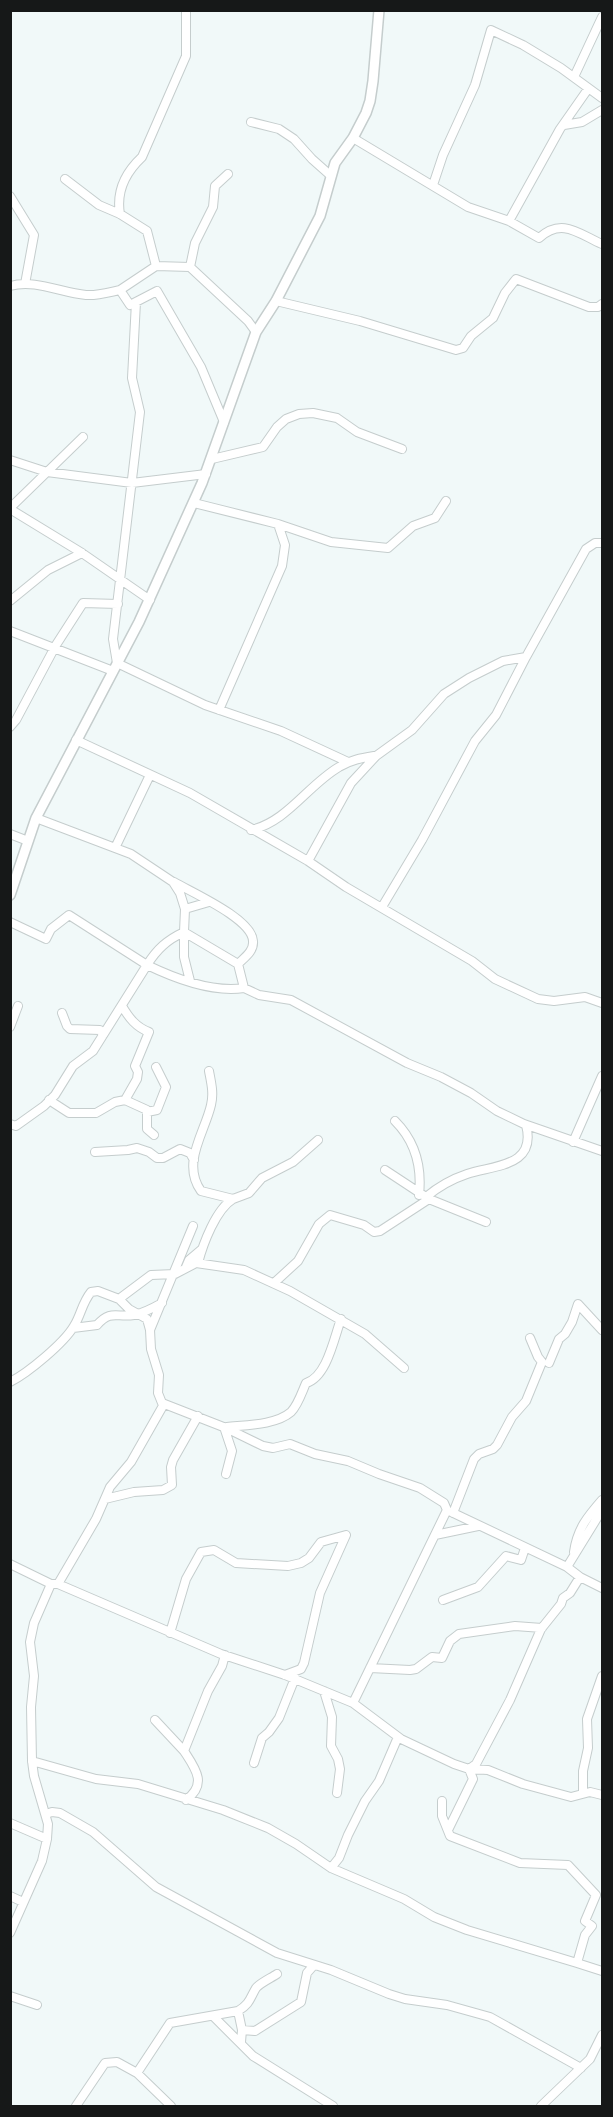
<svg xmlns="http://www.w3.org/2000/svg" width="613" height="2117" font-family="Manrope,sans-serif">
<rect width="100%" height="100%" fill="#f1f9f9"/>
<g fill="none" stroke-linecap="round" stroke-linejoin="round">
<defs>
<path id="minor" d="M574,77l28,-60
M251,122l28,7 15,10 18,20 18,16
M564,125l18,-3 20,-12
M353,138l115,69 41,14 30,17c23,-21 40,-4 63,6
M228,174l-13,12 -2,21 -18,36 -5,24 58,54 8,11
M65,179l34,26 21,9 27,17 9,35
M433,185l10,-30 32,-70 16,-55 32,15 38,23 41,30
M10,196l24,39 -9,49
M120,214c-4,-23 6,-42 22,-57l44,-101v-46
M509,221l51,-92 28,-40
M10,286c26,-7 51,7 76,9 11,1 24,-3 34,-5l10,15 27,-14 44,76 23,55
M120,290l36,-24 34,1
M276,301l84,20 96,29 7,-2 8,-12 22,-18 12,-25 11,-14 73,28h9l4,-3
M136,302l-4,76 8,34 -27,227 4,24 88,42 76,26 67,31
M212,459l51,-12 14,-20 9,-8 13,-5 14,-1 24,5 20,14 45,17
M10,460l37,12 85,11 74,-9
M194,503l84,21 7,21 -3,21 -63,144
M10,508l73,-71
M10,509l72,44 68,47
M278,524l53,18 57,6 25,-22 22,-8 11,-17
M10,601l38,-31 34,-17
M10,631l103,40
M10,727l6,-7 40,-75 27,-42 35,1
M76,740l114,53 118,68 38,26 126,74 23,18 43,20 16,2 31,-4 17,6
M36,818l95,36 42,28 7,11 5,16 -1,23 54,32 6,24 15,7 32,5 116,63 34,14 30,16 26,18 27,13 78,27
M251,830c36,-8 57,-45 88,-63 11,-7 23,-9 35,-11
M10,834l18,7
M115,848l35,-73
M308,861l43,-78 25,-27 36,-26 32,-36 25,-16 34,-17 23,-4 60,-108 9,-6h7
M174,882c19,11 78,37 79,59 1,10 -8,16 -15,23
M382,907l40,-67 53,-99 21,-26 30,-58
M185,909l24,-7
M10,922l36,17 5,-10 18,-14 78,50 -54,86 -20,15 -18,29 -11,11 -28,20 -6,-2
M184,932c-17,8 -27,17 -37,33 29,14 65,28 97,23
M184,932v25l6,24
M122,1006c7,12 14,21 27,26l-14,34 3,6 -1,7 -12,21
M62,1013l5,13 3,3 30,1 3,5
M10,1027l8,-21
M49,1100l20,13h27l19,-11 10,-2 22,10v19l7,6
M147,1112l10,-2 9,-23 -10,-20
M395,1121c21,21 27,46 24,74
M573,1142l29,-66
M95,1152l33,-2 9,-2 12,4 8,6h6l17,-9 10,4 4,7
M426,1197c12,-10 26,-18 41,-23 27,-9 70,-7 59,-49
M233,1199l16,-6 13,-15 31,-16 25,-22
M429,1199l57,23
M193,1226l-43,104 1,19 8,26 -1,18 4,10 64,25 37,18 10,2 17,-4 25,10 33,7 31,13 41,14 24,15 3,7
M198,1263c5,-19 18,-54 35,-64l-32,-8c-20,-28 4,-59 10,-86 3,-12 0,-23 -2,-34
M186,1267l3,-7 13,-11
M274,1283l24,-22 21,-37 11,-9 34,10 10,7 6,-1 49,-32 -44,-29
M119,1299l10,10 18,10 3,11
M73,1328l24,-3c14,-16 20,-7 37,-10 10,-2 19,-7 28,-12
M549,1363l10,-24 6,-5 7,-12 6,-18 24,26
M10,1382c18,-9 54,-39 64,-56 7,-11 8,-23 17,-34l7,-1 21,8 32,-24 24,-1 21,-11 48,7 46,21 75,43 39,34
M224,1427l8,24 -6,23
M227,1427c19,-2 49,-2 64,-15 7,-7 11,-20 15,-29 21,-6 28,-45 35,-64
M105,1499l29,-7 29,-2 9,-5 -1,-18 2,-7 25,-44
M453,1513l21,-54 5,-5 14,-5 4,-4 15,-28 14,-16 16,-39 -4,-5 -8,-19
M435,1535l43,-9
M574,1552c3,-23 14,-36 28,-52
M10,1564l41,20h7l163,70 64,21 68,28 48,36 53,25 15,5 19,1 35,14 48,13 19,-5 12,3
M580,1577l22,11
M58,1584l38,-65 14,-32 21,-25 33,-58
M443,1600l35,-13 28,-31 15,4 4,-12
M170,1633l16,-54 15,-27 13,-2 22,13 52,3 13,-3 8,-5 12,-16 25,-7 -26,58 -16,70 -3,6 -16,6
M370,1668l40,2 6,-1 16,-12 10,1 8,-17 9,-7 56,-8 27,2
M324,1691l8,26 -1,29 7,13 2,10 -3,24
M353,1703l94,-193 120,57 35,-57
M155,1720l29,31 24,-60 14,-25 3,-11
M184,1751c11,17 24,33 2,49
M32,1761l64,18 42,5 85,26 45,18 28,16 35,24 73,31 30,18 33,13 110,33
M254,1763l8,-25 7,-6 10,-14 16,-40
M583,1793v-22l5,-23 -1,-29 15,-43
M442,1801v15l8,20 70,27 48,2 28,30 -11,26 7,5 -7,9 -8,28 25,8
M46,1814l6,-2 8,1 33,19 63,55 121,66 54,17 58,24 16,5 42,6 43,12 91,51
M10,1823l37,16
M448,1830l25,-51 -4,-10 7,-5 34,-64 31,-71 20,-25 2,-6 7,-5 10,-16 -13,-10
M331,1868l8,-10 9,-23 17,-34 14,-20 19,-44
M10,1896l13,6
M10,1933l32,-72 5,-22 1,-15 -14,-48 -2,-15 -1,-54 3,-31 -4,-34 4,-19 17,-39
M10,1996l27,9
M238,2011l4,19
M213,2016l40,40 80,50
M241,2042l1,-12 13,1 46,-29 6,-29 7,-8
M137,2073l34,33
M76,2106l29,-43 12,-1 20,11 33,-50 68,-12c12,-7 12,-13 18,-23 4,-5 15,-10 21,-14
M541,2106l49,-47 12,-24"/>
<path id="tertiary" d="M10,895l26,-77 103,-196 63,-139 54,-151 20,-31 44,-85 15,-53 18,-25 13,-25 4,-12 3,-20 6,-71"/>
</defs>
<use href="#minor" stroke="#c5cdcd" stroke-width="10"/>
<use href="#tertiary" stroke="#c5cdcd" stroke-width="12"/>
<use href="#minor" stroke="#fff" stroke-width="8"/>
<use href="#tertiary" stroke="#fff" stroke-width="9"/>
</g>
<rect width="613" height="2117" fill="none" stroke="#161818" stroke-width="24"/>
</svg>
